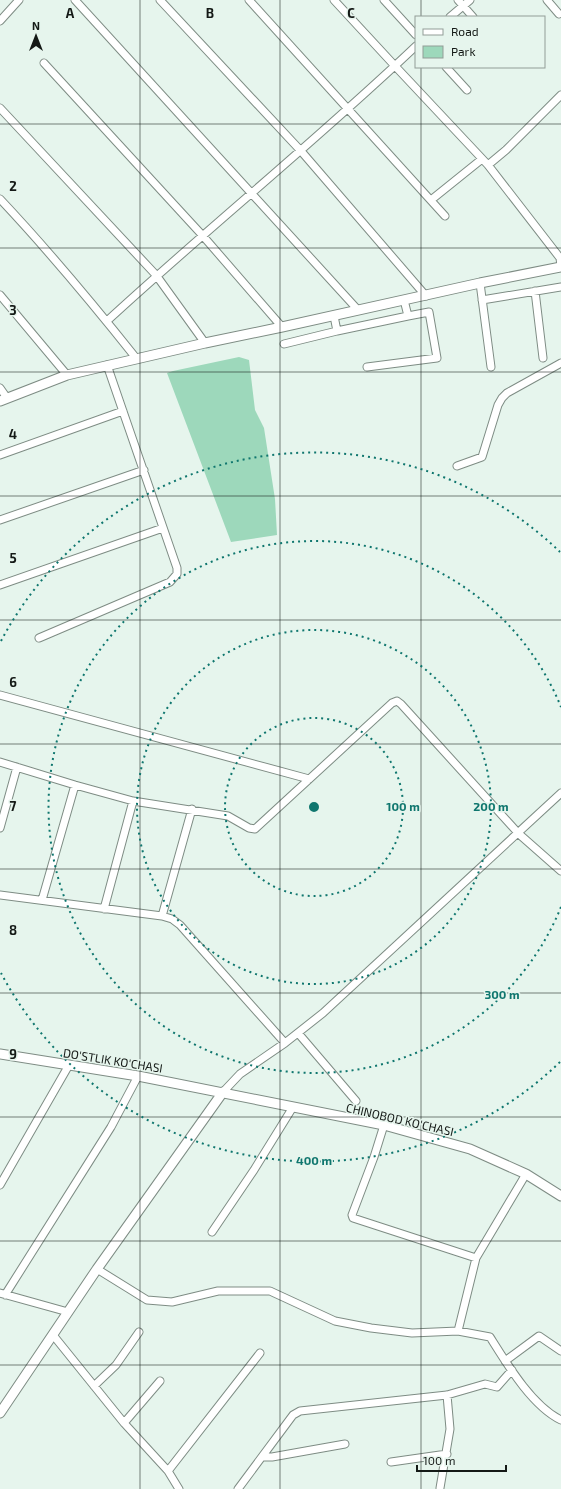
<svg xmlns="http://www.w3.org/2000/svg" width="561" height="1489" font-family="'Exo 2',sans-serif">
<rect width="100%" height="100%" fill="#e6f5ed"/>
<path fill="#9dd8bb" d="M239,357l10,3 6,50 9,18 11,71 2,36 -46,7 -64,-169 6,-2z"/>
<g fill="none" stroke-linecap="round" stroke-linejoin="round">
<defs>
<path id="street" d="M75,0l283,310
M160,0l141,151 125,145
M249,0l196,216
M334,0l61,66 93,99 72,93 1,8
M384,0l32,35
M458,0l15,17
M547,0l12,14
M450,17l20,-17
M0,21l19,-21
M44,63l159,173 79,91
M446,67l21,23
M0,108l156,167 49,68
M488,165l18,-15 55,-55
M0,199c48,51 93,105 136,159
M431,200l51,-41
M480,283l11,84
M535,291l8,67
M0,295l67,80
M482,300l79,-13
M107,321c101,-93 209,-180 309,-275
M337,331l71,-15
M284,344l53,-13 -3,-15
M367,367l70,-9 -8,-46 -21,4 -4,-16
M0,388l7,10
M0,455l123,-44
M457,466l25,-9 16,-52 4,-7 5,-5 54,-30
M0,520l144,-50
M0,585l163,-57
M39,638l131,-56 7,-8v-6l-70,-203
M0,695l309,84
M0,762l75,23 58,16 95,15 21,12 6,1 137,-126 5,-2 4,3 118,130 42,37
M0,828l17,-61
M0,895l162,21 10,3 8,6 105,118
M42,900l33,-115
M104,909l29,-108
M162,916l30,-107
M298,1033l58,68
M223,1092l17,-18 45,-31 38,-30 238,-220
M384,1125l-10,32 -22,58 1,3 123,40
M0,1185l69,-120
M212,1232l42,-62 39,-63
M97,1269l50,31 25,2 46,-11h52l65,30 36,7 41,5 46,-2 32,6c17,27 42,69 71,83
M0,1293l68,19
M5,1295l106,-168 27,-51
M458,1331l18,-73 50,-84
M53,1335l71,88 44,48 11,18
M505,1361l34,-25 22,15
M94,1386l22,-21 23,-33
M124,1423l36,-42
M262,1457h10l73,-13
M391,1462l56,-8
M168,1471l92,-118
M440,1488l10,-59 -3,-34
M238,1489l55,-74 7,-4 147,-16 38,-11 12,3 15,-17"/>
<path id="secondary" d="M0,401l67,-26 138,-32 77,-16 198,-44 81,-16
M0,1054l138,22 246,49 86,24 56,25 35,22
M0,1413l97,-144 126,-177"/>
</defs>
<use href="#street" stroke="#7e8c84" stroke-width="9"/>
<use href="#secondary" stroke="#7e8c84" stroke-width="11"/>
<use href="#street" stroke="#fff" stroke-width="7"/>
<use href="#secondary" stroke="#fff" stroke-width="9"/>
</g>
<path fill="none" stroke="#141916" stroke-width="1" stroke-opacity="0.55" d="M140,0v1489M280,0v1489M421,0v17M421,67v1422M0,124h561M0,248h561M0,372h561M0,496h561M0,620h561M0,744h561M0,869h561M0,993h561M0,1117h561M0,1241h561M0,1365h561"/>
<g fill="none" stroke="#0f766e" stroke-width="2" stroke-dasharray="2 4">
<circle cx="314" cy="807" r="89"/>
<circle cx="314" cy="807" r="177"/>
<path d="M561 907A266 266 0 1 1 561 707"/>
<path d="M560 1062A354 354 0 0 1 1 973M1 641A354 354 0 0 1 560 552"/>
</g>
<g text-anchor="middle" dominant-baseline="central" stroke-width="3" stroke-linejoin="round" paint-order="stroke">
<g font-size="12" fill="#141916" stroke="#e6f5ed">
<text transform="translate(113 1060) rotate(9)">DO'STLIK KO'CHASI</text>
<text transform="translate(400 1119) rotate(13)">CHINOBOD KO'CHASI</text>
</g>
</g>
<g font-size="13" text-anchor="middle" font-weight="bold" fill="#141916" stroke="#e6f5ed" stroke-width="3" stroke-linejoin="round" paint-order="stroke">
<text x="70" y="18">A</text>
<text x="210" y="18">B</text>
<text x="351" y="18">C</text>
<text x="13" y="191">2</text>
<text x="13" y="315">3</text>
<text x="13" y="439">4</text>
<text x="13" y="563">5</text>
<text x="13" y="687">6</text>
<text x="13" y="811">7</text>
<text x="13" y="935">8</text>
<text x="13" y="1059">9</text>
</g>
<circle cx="314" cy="807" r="6" fill="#0f766e" stroke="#e6f5ed" stroke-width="2"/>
<g font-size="12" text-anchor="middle" font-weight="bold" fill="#0f766e" stroke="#e6f5ed" stroke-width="3" stroke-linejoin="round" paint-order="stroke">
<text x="403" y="811">100 m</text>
<text x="491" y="811">200 m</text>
<text x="502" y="999">300 m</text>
<text x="314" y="1165">400 m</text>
</g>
<rect x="415" y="16" width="130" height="52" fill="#e6f5ed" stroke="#929d97"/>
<rect x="423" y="29" width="20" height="6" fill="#ffffff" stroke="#929d97"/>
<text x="451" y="36" font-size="12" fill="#141916">Road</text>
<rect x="423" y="46" width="20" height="12" fill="#9dd8bb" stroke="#929d97"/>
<text x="451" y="56" font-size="12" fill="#141916">Park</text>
<g transform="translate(36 36)" stroke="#e6f5ed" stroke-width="3" paint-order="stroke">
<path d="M0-3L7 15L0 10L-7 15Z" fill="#141916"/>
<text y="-6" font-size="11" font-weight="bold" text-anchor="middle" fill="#141916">N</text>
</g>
<path d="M417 1465v6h89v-6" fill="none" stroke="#141916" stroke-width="2"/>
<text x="423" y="1465" font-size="12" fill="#141916" stroke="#e6f5ed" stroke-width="3" paint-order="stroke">100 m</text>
</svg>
